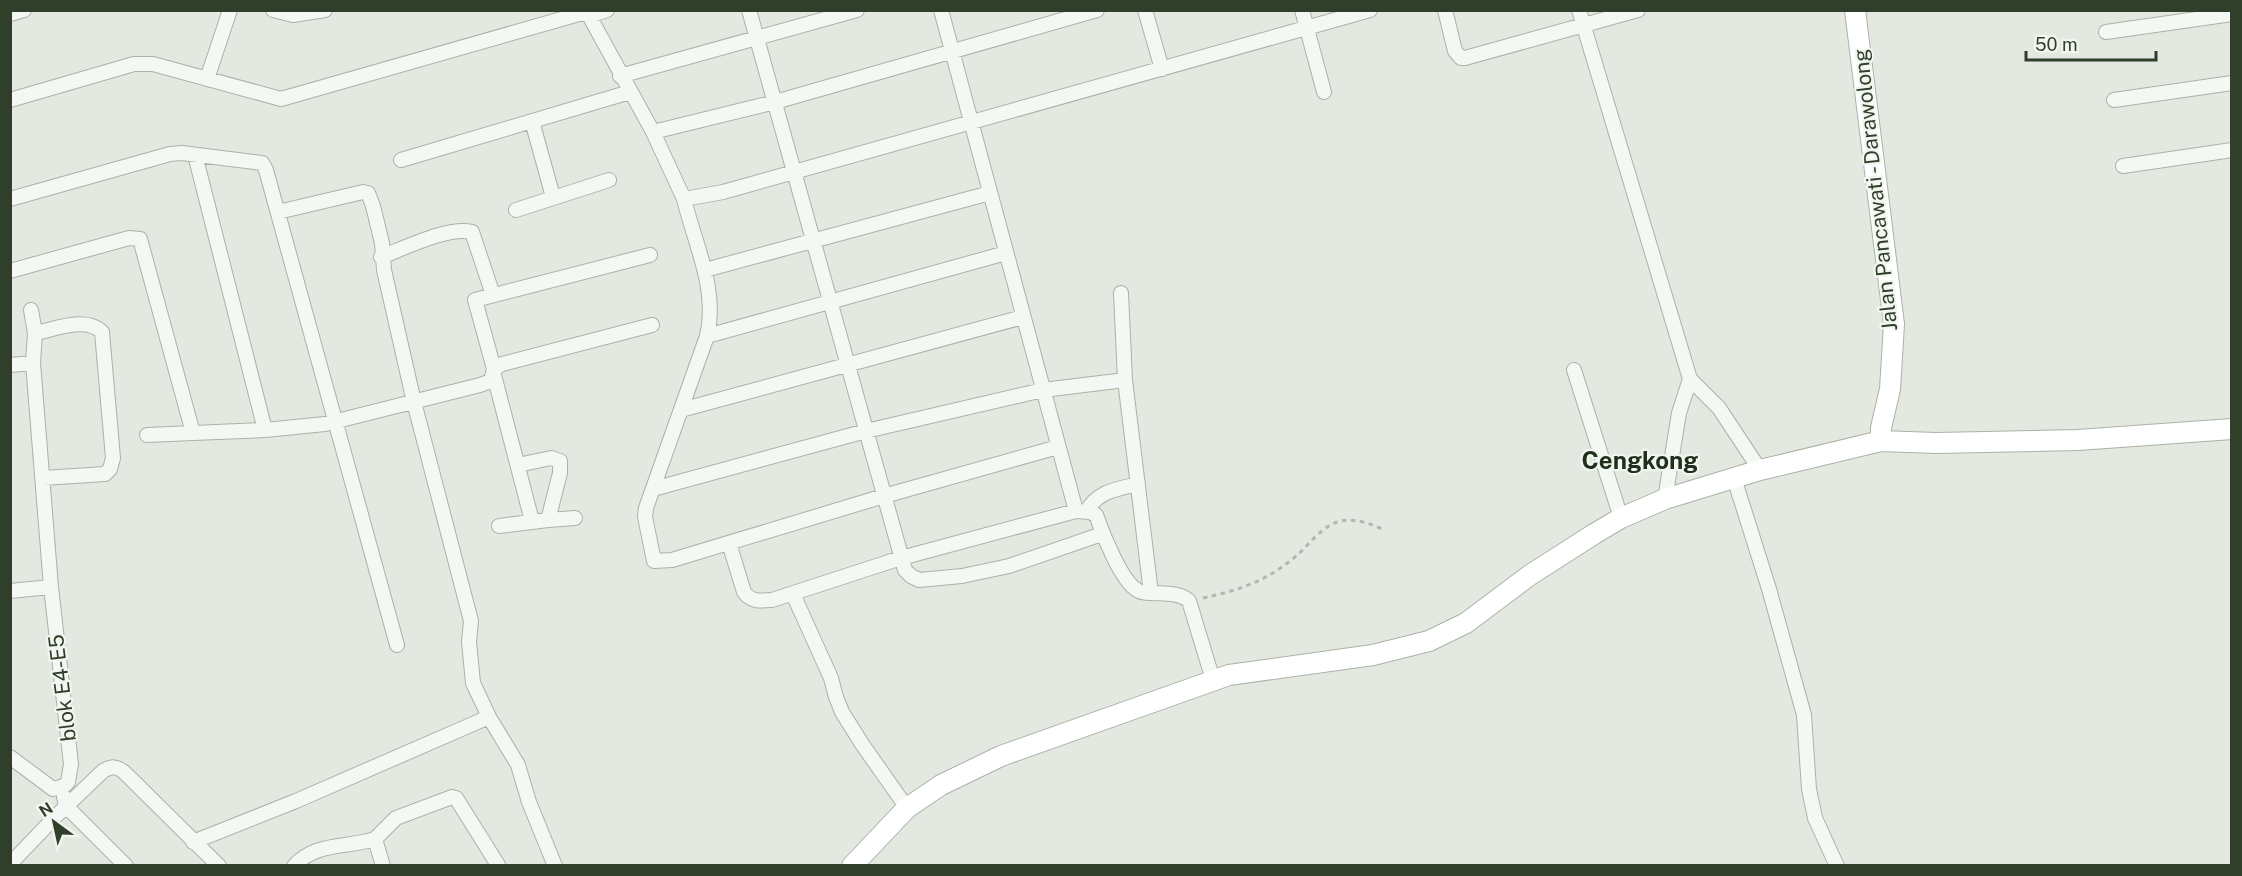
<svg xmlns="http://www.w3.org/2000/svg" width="2242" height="876" font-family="'Public Sans',sans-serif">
<rect width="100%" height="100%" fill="#e3e9e1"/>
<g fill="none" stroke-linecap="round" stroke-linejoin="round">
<defs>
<path id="street" d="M273,10l20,5 32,-5
M586,10l67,122 31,67 39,-7 647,-182
M749,10l156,560 6,6 8,4 43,-4 47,-10 93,-32
M941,10l135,501
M1145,10l17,59
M1302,10l22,82
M1445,10l10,41 6,7h4l173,-48
M1579,10l111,369 29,29 41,62
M10,14l14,-4
M589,16l18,-6
M2106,32l126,-18
M620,76l237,-66
M207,79l23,-69
M10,100l124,-36h19l128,35 305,-87
M2114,100l118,-17
M532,121l21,76
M653,132l122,-30 322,-92
M195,155l70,275
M401,160l229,-68
M2123,166l109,-16
M10,199l160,-45 12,-1 80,10 4,7 131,475
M684,199c11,46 34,90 23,137l-61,172 -1,9 9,44 18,-1 212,-64 174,-49
M516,210l93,-30
M278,212l85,-20 5,1 5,13 9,37 2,27 30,132 57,219 -2,21 4,41 16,34 29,48 11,37 26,64
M381,257c24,-9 67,-31 91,-25l21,63
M705,270l285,-77
M10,271l119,-33 11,1 53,194 72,-3 60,-6 155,-39 11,-4 3,-12 8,-5 150,-39
M35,333c21,-4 51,-17 67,-1l11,126 -3,11 -5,5 -62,4
M707,336l299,-83
M10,365l23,-2
M494,369l-19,-69 175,-45
M1574,370l47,148
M494,375l38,146
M681,410l342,-93
M147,435l46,-2
M1734,478l35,111 35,126 5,74 6,29 22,48
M653,489l213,-58 177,-41 82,-10
M1665,499l14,-86 11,-34
M1087,511c10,-20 31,-22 51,-27
M548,520l27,-2
M499,526l49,-6 12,-47v-12l-9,-3 -33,7
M729,543l15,49c7,10 16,9 28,8l129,-42 175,-47 14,1 6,3c6,17 25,66 41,75 4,3 9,3 14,3l-26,-213 -4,-87
M51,587l20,177 -3,18 -4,4
M10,591l41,-4 -18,-224 2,-30 -4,-23
M1151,593c13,1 28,-1 38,8l24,79
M793,594l38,84 5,19 6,15 20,32 45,64
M10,757l43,32 11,-3
M64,797l2,9 60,60
M375,839l21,-21 56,-21 4,1 42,67
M193,842l103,-41 193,-84
M11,863l45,-47 47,-45c9,-5 13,-5 21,1l95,94
M294,866c21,-24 53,-18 81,-27l8,27"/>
<path id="secondary" d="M1855,10l39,314 -4,65 -9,39v13
M852,866l55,-58 34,-23 60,-29 228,-81 144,-20 56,-14 37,-18 64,-48 64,-41 27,-16 44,-19 95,-29 121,-29 55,2 142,-3 154,-11"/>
</defs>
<use href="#street" stroke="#aab3a6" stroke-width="16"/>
<use href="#secondary" stroke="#aab3a6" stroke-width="22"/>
<path stroke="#b1b8af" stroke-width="3" stroke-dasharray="4.5 4.5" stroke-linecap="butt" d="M1203,598c36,-8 62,-16 92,-41 13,-11 25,-29 42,-35 15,-5 32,1 45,7"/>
<use href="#street" stroke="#f4f7f3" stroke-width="14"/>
<use href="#secondary" stroke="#fff" stroke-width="20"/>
</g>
<g text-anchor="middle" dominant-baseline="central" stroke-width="4.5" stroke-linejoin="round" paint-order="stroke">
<g font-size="21" fill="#303f2a" stroke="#f2f6f0">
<text transform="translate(1875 190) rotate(-96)">Jalan Pancawati - Darawolong</text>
<text transform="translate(62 688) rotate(-97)">blok E4-E5</text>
</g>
<g font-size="24" font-weight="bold" fill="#21301c" stroke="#f2f6f0">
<text x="1640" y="460">Cengkong</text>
</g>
</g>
<rect width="2242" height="876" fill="none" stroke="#303f2a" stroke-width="24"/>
<g transform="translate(54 822) rotate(327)" stroke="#f2f6f0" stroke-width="4.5" paint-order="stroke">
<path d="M0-4.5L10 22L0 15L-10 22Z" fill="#303f2a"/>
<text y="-9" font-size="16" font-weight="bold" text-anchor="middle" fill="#303f2a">N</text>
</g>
<path d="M2026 51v9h130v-9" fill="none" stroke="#303f2a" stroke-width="3"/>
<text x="2035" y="51" font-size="18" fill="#303f2a" stroke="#f2f6f0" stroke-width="4.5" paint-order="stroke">50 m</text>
</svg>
